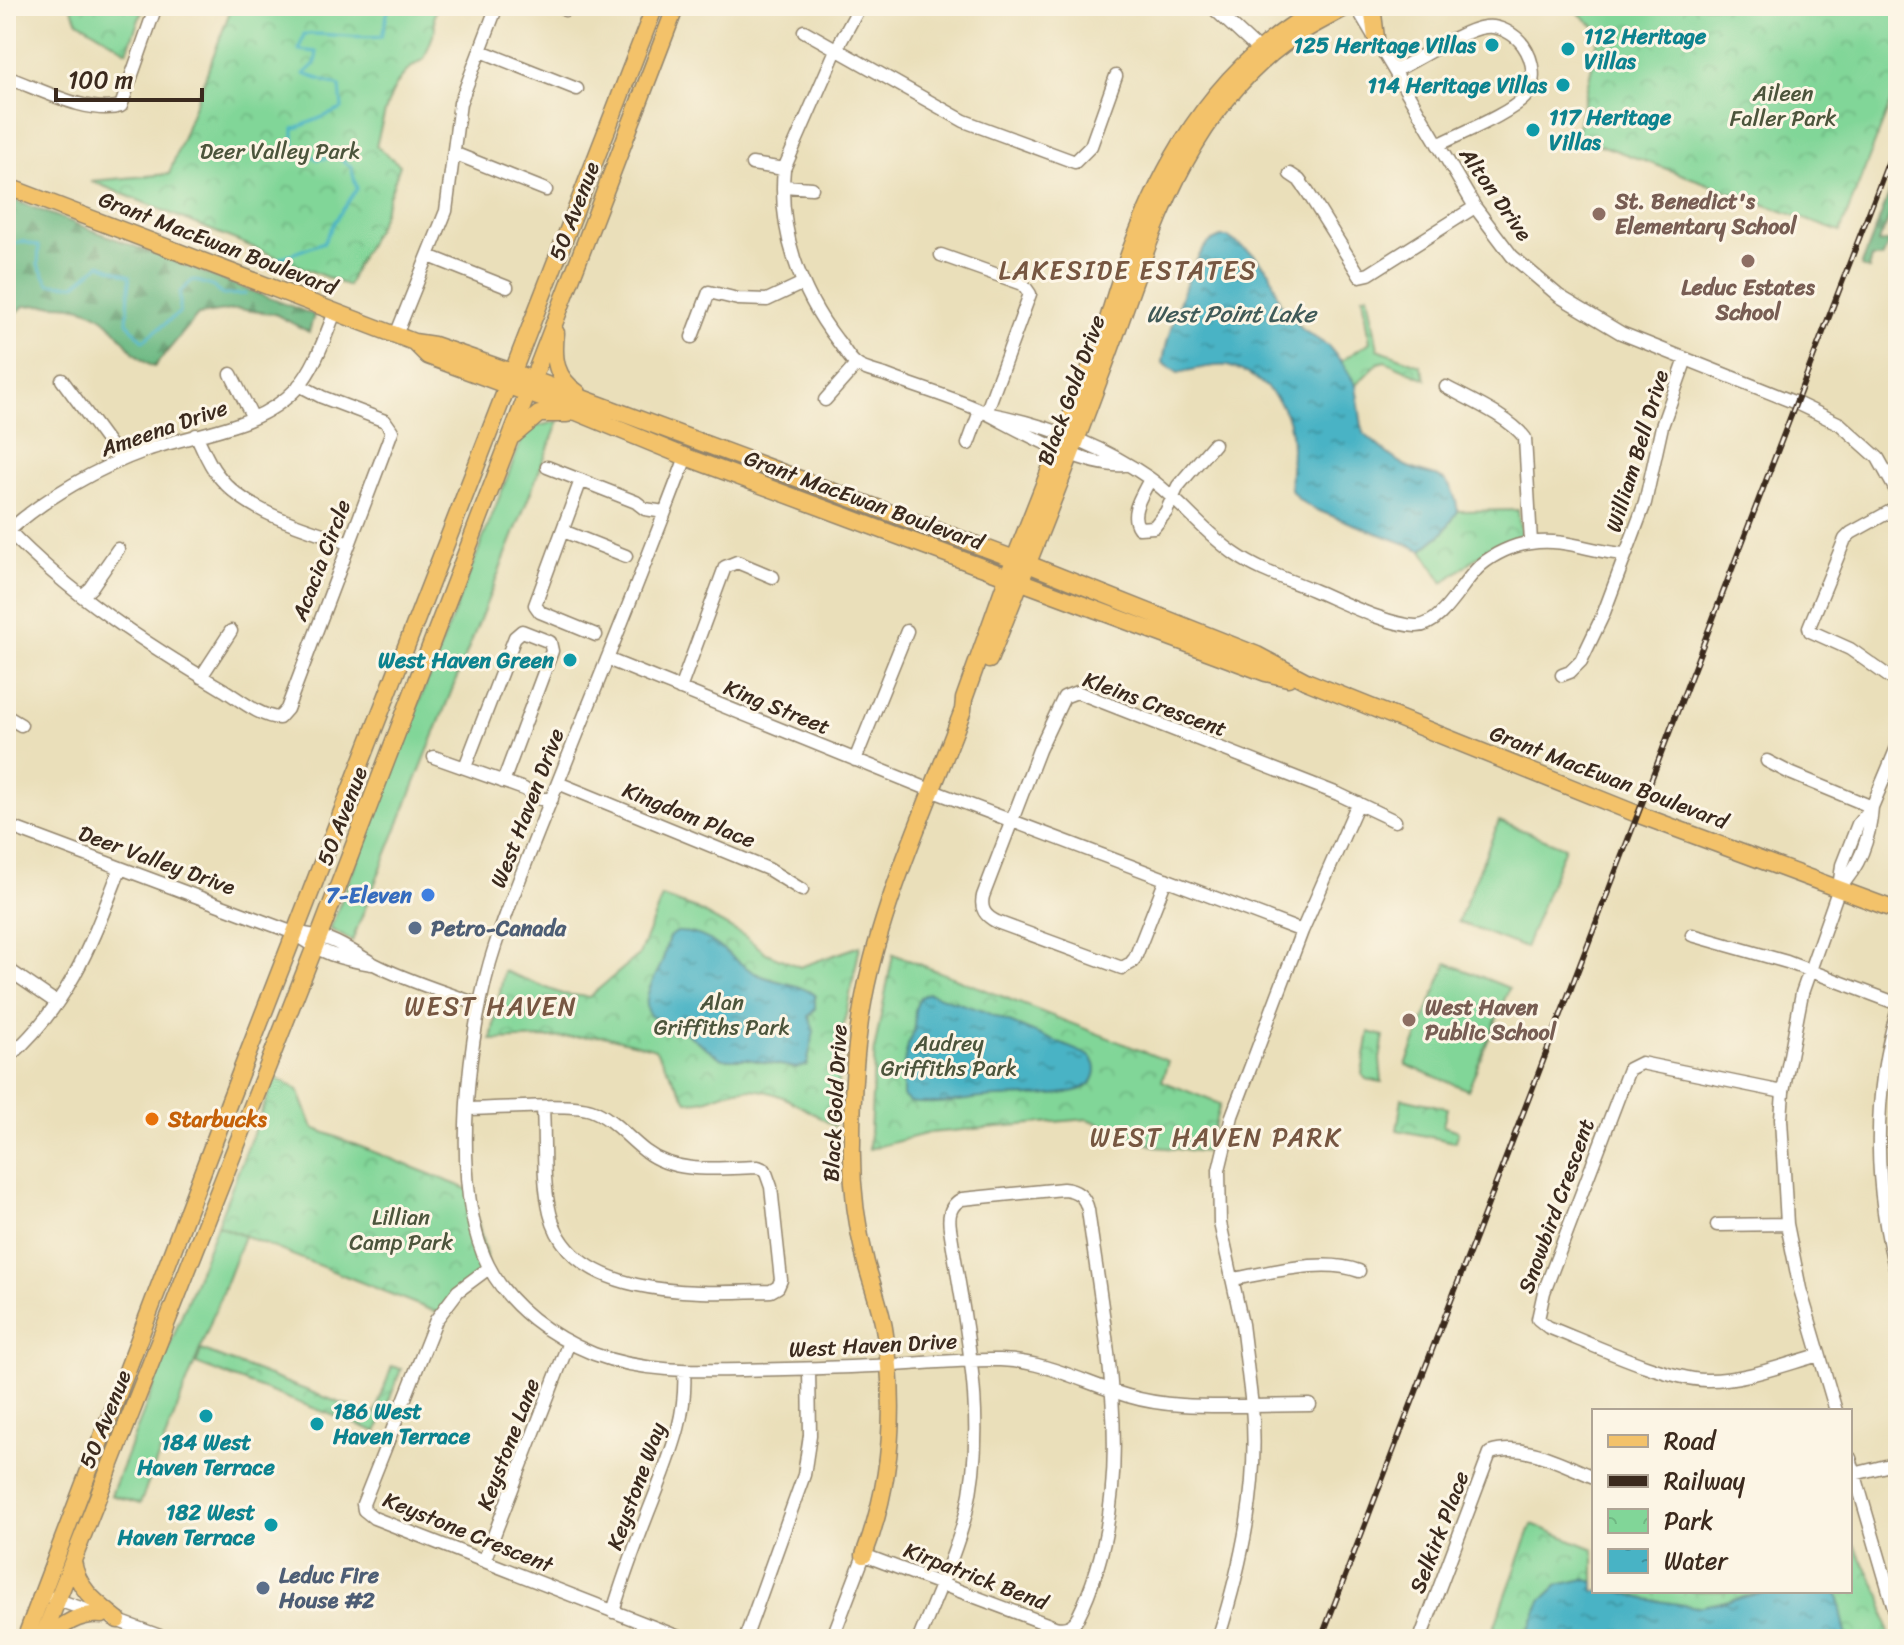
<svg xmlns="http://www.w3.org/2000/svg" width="1904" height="1645" font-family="Sriracha,sans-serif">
<defs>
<pattern id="forest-firs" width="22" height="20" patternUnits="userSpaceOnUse" patternTransform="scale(2)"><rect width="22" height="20" fill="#68b780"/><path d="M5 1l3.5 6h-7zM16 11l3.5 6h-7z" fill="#579568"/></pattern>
<pattern id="park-crowns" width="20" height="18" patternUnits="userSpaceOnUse" patternTransform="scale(2)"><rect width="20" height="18" fill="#81d698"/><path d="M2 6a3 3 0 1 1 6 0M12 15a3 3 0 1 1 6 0" fill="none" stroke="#70b883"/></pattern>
<pattern id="water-ripples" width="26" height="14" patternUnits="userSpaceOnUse" patternTransform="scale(2)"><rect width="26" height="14" fill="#48b3c5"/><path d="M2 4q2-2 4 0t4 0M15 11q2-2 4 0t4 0" fill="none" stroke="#3d929f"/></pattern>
</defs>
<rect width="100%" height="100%" fill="#fcf5e5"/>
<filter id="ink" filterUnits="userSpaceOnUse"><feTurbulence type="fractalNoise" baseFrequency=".0125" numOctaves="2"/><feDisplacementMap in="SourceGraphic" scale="16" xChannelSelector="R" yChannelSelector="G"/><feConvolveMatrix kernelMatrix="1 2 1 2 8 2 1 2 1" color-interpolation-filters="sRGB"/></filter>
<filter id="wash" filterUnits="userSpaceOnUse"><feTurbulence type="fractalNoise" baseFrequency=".006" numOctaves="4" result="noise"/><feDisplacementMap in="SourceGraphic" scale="32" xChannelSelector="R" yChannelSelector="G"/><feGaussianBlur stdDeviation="1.8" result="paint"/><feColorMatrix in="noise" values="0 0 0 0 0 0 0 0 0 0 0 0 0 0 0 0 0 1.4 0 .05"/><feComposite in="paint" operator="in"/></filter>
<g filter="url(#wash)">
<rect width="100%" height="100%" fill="#eadfba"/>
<path fill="#81d698" stroke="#5e805b" stroke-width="2" d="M559,421l-207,520 -22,-12 196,-500z
M1499,821l66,26 -40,101 -67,-26z
M1447,963l62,25 -41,102 -62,-25z
M217,1225l27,11 -104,268 -29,-9z"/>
<path fill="url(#forest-firs)" stroke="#52704f" stroke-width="2" d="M1898,171v28l-20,44 12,-2 -8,17h-10l-3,12 -8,-3z
M6,197l308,118 -5,17 -34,-18 -38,-5 -39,6 -44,52c-23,-9 -31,-33 -50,-48 -22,-18 -54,-14 -80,-13l-18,17z"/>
<path fill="url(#park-crowns)" stroke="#5e805b" stroke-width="2" d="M70,6h74l-17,45 -49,-30z
M232,6h205l-3,10 1,14 -11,29c-34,17 -39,53 -48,87l24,19 -20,57 -24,44 -8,20 -257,-105 78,-7z
M1570,6h328v78l-58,148 -264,-96 24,-105z
M1368,294l10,55 42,16 6,14 -41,-18 -7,2 -22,22 -15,-24 29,-19 -7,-46z
M1518,510l3,25 -28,10 -50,38 -21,-33 21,-17 15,-22z
M662,897l34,12 47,26 23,18 34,14 60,-21 -18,87 -8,93c-29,-17 -62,-42 -98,-36 -18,3 -31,14 -49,11l-32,-52 -6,-2 -46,-11 -112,4 13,-69 58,23 27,3 50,-42z
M893,954l275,107 -6,20 58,23 -13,48 -51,-5 -68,-28 -159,14 -60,16 6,-103z
M1369,1032l15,4 -4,23 2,23 -16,-3 -4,-5z
M275,1077l23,13 15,38 157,62 19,78 -48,46 -224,-89z
M1402,1098l45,10 -4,18 15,5 -3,11 -58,-12z
M201,1350l173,66 18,-50 9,3 -24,63 -181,-68z
M1532,1524l62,25v42h256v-45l4,-1 27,51 9,43h-400z"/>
<path fill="url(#water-ripples)" stroke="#426e72" stroke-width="2" d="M1221,237h7l26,18 16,17 10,31 23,27 25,16 13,15 15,24 7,48c13,10 26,24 41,32 31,16 47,3 54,46l-15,22 -21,17 -108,-41 -15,-9 -8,-10c-2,-20 4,-41 -1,-62 -5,-29 -34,-56 -63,-62 -15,-2 -34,4 -49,7l-15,-10c3,-24 28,-105 46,-120 4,-3 8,-4 12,-6z
M677,932c35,-1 50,25 78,41 19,10 42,9 60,22v14l-6,7 5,15 -7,34 -11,3 -49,-9h-25l-46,-33 -26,-10c-10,-20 5,-36 12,-54 3,-8 4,-17 7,-25z
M928,993l55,18 105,44c13,10 9,28 -6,34 -29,10 -68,6 -99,9 -23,2 -50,8 -74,4l-6,-6v-28l5,-23 6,-14 1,-22 5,-12z
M1584,1579l10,3v9h26l25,8 53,8 72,-16h63l5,4 8,39 3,5h-324l16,-38 17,-16z"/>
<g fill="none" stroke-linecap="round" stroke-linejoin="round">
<path stroke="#48b3c5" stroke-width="3" d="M6,248l15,-7 18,5 -1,19 11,19 26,1 25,-21 30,12 -3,46 16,19 37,-29v-20l13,-12 19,6 11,9 22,-1
M278,259l46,-17 11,-21 22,-32 -6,-22 -13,-10 -20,2 -24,-12v-18l48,-20 -2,-23 -36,-12 11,-10 2,-12 -18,-2 5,-16c27,-1 51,5 78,2l7,-30"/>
</g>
</g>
<g filter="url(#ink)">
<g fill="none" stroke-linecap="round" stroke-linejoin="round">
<defs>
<path id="minor" d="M860,6l-24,44 -52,119c-6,61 16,123 53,171 6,7 12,19 19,24 7,6 20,8 29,11 33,13 71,23 103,39 35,18 96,54 136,51
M1211,6l54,50
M1356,6l119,201 37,49 47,40 62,37 175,70 44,21 38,34 20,36
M565,10l2,-4
M804,31l160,90 111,41 16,-16 25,-70
M481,51l96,38
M1396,70c23,-11 66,-40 89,-43 14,-2 30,7 38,18 10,14 15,38 2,52 -17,18 -64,36 -87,48
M6,77c32,11 83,39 115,29l35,-100
M456,154l90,36
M752,164l32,5
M1290,174l9,6 8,11 53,85 9,-2 106,-67
M783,186l29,2
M941,255l82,29 7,10 -44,119
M429,256l78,31
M396,335l50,-124 14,-108 37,-97
M692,337l17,-45 29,7 29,1 34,-16
M231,374l22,44
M62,380l59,80
M1446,387c24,13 63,30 79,51l6,104
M825,400l31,-35
M986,413c58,11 114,31 163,65 31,22 55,55 86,76 24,17 52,25 78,36 27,11 74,35 103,36 26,1 46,-45 65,-61 13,-11 32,-20 49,-22 35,-6 63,10 96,11
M196,435c7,13 12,28 21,39 30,40 87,53 132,69
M968,444l12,-33
M547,467l89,35 9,7 19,3
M1150,479c-7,15 -22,34 -11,49l15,-1 12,-15 12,-26 36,-42
M581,480l-46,125 5,7 56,23
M1898,507l-47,26 -6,6 -36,88 1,4 40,18 48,34
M6,528c63,66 140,116 218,162 16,10 37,27 55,28l8,-9 105,-278 -7,-10 -63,-24 -23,-12
M563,531l63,25
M6,533c40,-36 91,-65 141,-83 51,-18 112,-21 150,-62 18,-20 28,-51 38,-76
M82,596l9,-8 27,-39
M607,659l326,132 369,140 -70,185 -13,54 1,53 22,101 10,82c-42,0 -84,2 -124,-10 -44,-13 -81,-35 -128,-36 -36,-1 -72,3 -108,5 -50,3 -100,4 -150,5 -49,1 -101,2 -148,-16 -42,-17 -85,-47 -106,-89 -39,-78 -20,-238 7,-319 22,-65 50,-130 75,-194 39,-98 79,-196 116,-295
M1562,675l8,-3 11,-11 22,-46 42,-112 17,-77 24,-67
M201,677l30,-46
M680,689l45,-122 12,-5 36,15
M6,716l15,9
M434,757l90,32 16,10h12
M855,760l52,-129
M1767,761l23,12 82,34
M465,767l50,-130 7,-6 28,11 2,9 -49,131
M558,783l210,86 34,21
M6,825l288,108c40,3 48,13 80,31 33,17 71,28 105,41
M1166,879l-31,79 -4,5 -9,5 -125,-46c-12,-6 -17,-13 -14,-26l56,-146 25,-53 13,-5 261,102 57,27
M1839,888c22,-23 31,-50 33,-81
M1302,931l56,-128
M294,933c26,20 46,26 78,31
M1692,935l95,27 111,42
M6,968l51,35
M1898,1009c-27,87 -24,183 0,270
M6,1060c64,-57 84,-113 114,-191
M1783,1092l-142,-29 -12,6 -85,223 -6,27 10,8c41,16 117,52 157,53 38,1 78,-15 114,-25
M468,1109c28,0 101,-7 123,1 20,7 37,28 54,41 31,24 76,17 113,16l7,3 6,17 10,93 -3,7 -7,4c-69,2 -200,11 -221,-78 -8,-34 -5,-71 -7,-105
M1717,1225l70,-1
M489,1268l-31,23 -22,29 -73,184 1,6 10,8 310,121
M1232,1279c38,-6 91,-22 127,-8
M1836,1411l-36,-122 -13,-65 -6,-105 2,-27 19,-99 37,-105 3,-23 16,-41 14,-17 26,-62
M1850,1458l48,164
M1850,1475l48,-12
M484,1561l85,-219
M52,1598l43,15
M613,1612c12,-41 28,-82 44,-122 15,-40 30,-76 27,-119
M113,1619l55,20
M745,1639l59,-164 6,-40 -1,-66
M832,1639l32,-84 191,72c9,2 17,1 22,-8 64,-127 29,-275 11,-409 -3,-14 -11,-20 -25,-21l-101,10c-12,6 -14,16 -12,29 14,93 39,191 16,285 -11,43 -31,85 -47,126
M1218,1639c24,-76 41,-153 34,-233l58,-1
M1420,1639l70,-186c34,-11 72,11 104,24"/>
<path id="major" d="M1374,6l-1,8 3,24
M6,186l408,156 20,3 78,27 516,192 229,91 49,26 331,133 261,97
M556,333c-3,26 -1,45 22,60
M414,342l14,14 134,50 124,51 580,216 22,5
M514,435l25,-21h28
M989,660c38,-94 76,-188 111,-283 48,-124 75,-255 190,-338 18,-12 39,-22 58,-33
M864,1555c28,-73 33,-150 20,-227 -4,-22 -12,-43 -18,-65 -10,-39 -15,-80 -14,-120 0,-48 3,-98 12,-146 19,-98 64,-193 99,-287l1,-11 42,-118 99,-251c36,-130 94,-258 219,-324
M73,1561c4,28 24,42 45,59
M25,1639l206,-542 424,-1091
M42,1639l281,-713 353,-920
M47,1639c16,-15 32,-26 55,-24"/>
</defs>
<use href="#minor" stroke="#92846c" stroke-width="15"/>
<use href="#major" stroke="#92846c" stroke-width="19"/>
<use href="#minor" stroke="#fff" stroke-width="12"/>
<use href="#major" stroke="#f3c26a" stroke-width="16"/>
<defs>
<path id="rail" d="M1321,1639l577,-1502"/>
</defs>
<use href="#rail" stroke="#3b2a1e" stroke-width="6"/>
<use href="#rail" stroke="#fcf5e5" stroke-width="3" stroke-dasharray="9" stroke-linecap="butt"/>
</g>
</g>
<g fill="#0f9aa8" stroke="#fcf5e5" stroke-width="3">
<circle cx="1492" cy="45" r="8"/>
<circle cx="1568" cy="49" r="8"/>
<circle cx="1563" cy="85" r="8"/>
<circle cx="1533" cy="130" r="8"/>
<circle cx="570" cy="660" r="8"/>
<circle cx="206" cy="1416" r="8"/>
<circle cx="317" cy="1424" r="8"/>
<circle cx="271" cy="1525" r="8"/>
</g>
<g fill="#8d6e63" stroke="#fcf5e5" stroke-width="3">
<circle cx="1599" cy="214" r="8"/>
<circle cx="1748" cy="261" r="8"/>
<circle cx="1409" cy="1020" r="8"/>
</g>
<circle fill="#3f7fe0" stroke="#fcf5e5" stroke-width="3" cx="428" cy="895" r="8"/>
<g fill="#5c6f8a" stroke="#fcf5e5" stroke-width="3">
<circle cx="415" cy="928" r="8"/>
<circle cx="263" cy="1588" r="8"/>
</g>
<circle fill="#e8710a" stroke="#fcf5e5" stroke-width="3" cx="152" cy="1119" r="8"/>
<g text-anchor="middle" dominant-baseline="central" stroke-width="6" stroke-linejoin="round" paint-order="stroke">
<g font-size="22" font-weight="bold" fill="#0d838f" stroke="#fcf5e5" text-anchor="end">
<text x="1584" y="36" text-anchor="start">112 Heritage<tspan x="1584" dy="25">Villas</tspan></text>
<text x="1476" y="45">125 Heritage Villas</text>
<text x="1547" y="85">114 Heritage Villas</text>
<text x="1549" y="117" text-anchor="start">117 Heritage<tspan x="1549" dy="25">Villas</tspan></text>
<text x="554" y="660">West Haven Green</text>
<text x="333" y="1411" text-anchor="start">186 West<tspan x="333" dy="25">Haven Terrace</tspan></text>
<text x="206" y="1442" text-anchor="middle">184 West<tspan x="206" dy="25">Haven Terrace</tspan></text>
<text x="255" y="1512">182 West<tspan x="255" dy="25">Haven Terrace</tspan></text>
</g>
<g font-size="22" fill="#4c553c" stroke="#fcf5e5">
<text x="1783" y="93">Aileen<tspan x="1783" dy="25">Faller Park</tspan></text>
<text x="280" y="151">Deer Valley Park</text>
<text x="722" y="1002">Alan<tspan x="722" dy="25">Griffiths Park</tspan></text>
<text x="949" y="1043">Audrey<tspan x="949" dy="25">Griffiths Park</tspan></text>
<text x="401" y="1217">Lillian<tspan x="401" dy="25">Camp Park</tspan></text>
</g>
<g font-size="22" fill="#3b2a1e" stroke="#fcf5e5">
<text transform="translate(1496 194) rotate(55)">Alton Drive</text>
<text transform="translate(574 211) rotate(-69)">50 Avenue</text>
<text transform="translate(218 243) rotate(21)">Grant MacEwan Boulevard</text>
<text transform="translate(1071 390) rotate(-70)">Black Gold Drive</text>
<text transform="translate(164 428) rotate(-19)">Ameena Drive</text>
<text transform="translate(1637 451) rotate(-73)">William Bell Drive</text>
<text transform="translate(864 500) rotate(20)">Grant MacEwan Boulevard</text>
<text transform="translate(321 560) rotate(-69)">Acacia Circle</text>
<text transform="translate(1155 704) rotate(20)">Kleins Crescent</text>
<text transform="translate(777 707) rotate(22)">King Street</text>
<text transform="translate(1609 777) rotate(21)">Grant MacEwan Boulevard</text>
<text transform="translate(527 808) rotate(-69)">West Haven Drive</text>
<text transform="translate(689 815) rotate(22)">Kingdom Place</text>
<text transform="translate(342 816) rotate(-69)">50 Avenue</text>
<text transform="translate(157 860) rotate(20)">Deer Valley Drive</text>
<text transform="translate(835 1103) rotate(-87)">Black Gold Drive</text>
<text transform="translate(1556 1206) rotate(-70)">Snowbird Crescent</text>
<text transform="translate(873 1345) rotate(-3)">West Haven Drive</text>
<text transform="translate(105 1419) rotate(-68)">50 Avenue</text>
<text transform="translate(508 1444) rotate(-69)">Keystone Lane</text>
<text transform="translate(636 1486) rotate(-70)">Keystone Way</text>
<text transform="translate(468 1532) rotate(22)">Keystone Crescent</text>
<text transform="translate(1439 1532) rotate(-69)">Selkirk Place</text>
<text transform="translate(976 1576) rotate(21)">Kirpatrick Bend</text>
</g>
<g font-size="22" font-weight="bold" fill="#785e54" stroke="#fcf5e5" text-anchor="start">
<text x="1615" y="201">St. Benedict's<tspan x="1615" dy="25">Elementary School</tspan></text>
<text x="1748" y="287" text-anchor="middle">Leduc Estates<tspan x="1748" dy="25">School</tspan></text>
<text x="1425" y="1007">West Haven<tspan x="1425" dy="25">Public School</tspan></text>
</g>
<g font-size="22" font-weight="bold" fill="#366cbe" stroke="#fcf5e5" text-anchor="end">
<text x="412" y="895">7-Eleven</text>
</g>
<g font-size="22" font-weight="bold" fill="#4e5e75" stroke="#fcf5e5" text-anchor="start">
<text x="431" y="928">Petro-Canada</text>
<text x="279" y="1575">Leduc Fire<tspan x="279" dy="25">House #2</tspan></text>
</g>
<g font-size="22" font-weight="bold" fill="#c56008" stroke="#fcf5e5" text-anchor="start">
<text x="168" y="1119">Starbucks</text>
</g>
<g font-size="24" font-style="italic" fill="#405a58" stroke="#fcf5e5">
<text x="1231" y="314">West Point Lake</text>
</g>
<g font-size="26" letter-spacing="2" fill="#775742" stroke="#fcf5e5">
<text x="1128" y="270">LAKESIDE ESTATES</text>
<text x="491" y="1006">WEST HAVEN</text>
<text x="1216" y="1137">WEST HAVEN PARK</text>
</g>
</g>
<rect width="1904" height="1645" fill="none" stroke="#fcf5e5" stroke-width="32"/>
<rect x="1592" y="1409" width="260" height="184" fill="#fcf5e5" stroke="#afa495" stroke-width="2"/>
<rect x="1608" y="1435" width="40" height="12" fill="#f3c26a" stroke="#afa495" stroke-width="2"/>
<text x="1664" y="1449" font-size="24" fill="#3b2a1e">Road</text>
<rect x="1608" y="1475" width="40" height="12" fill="#3b2a1e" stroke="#afa495" stroke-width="2"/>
<text x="1664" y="1489" font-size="24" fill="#3b2a1e">Railway</text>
<rect x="1608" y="1509" width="40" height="24" fill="url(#park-crowns)" stroke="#afa495" stroke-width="2"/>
<text x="1664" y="1529" font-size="24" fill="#3b2a1e">Park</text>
<rect x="1608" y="1549" width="40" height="24" fill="url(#water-ripples)" stroke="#afa495" stroke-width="2"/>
<text x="1664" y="1569" font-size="24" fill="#3b2a1e">Water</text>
<path d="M56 88v12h146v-12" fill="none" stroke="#3b2a1e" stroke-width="4"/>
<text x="68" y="88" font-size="24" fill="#3b2a1e" stroke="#fcf5e5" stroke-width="6" paint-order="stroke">100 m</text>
</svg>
